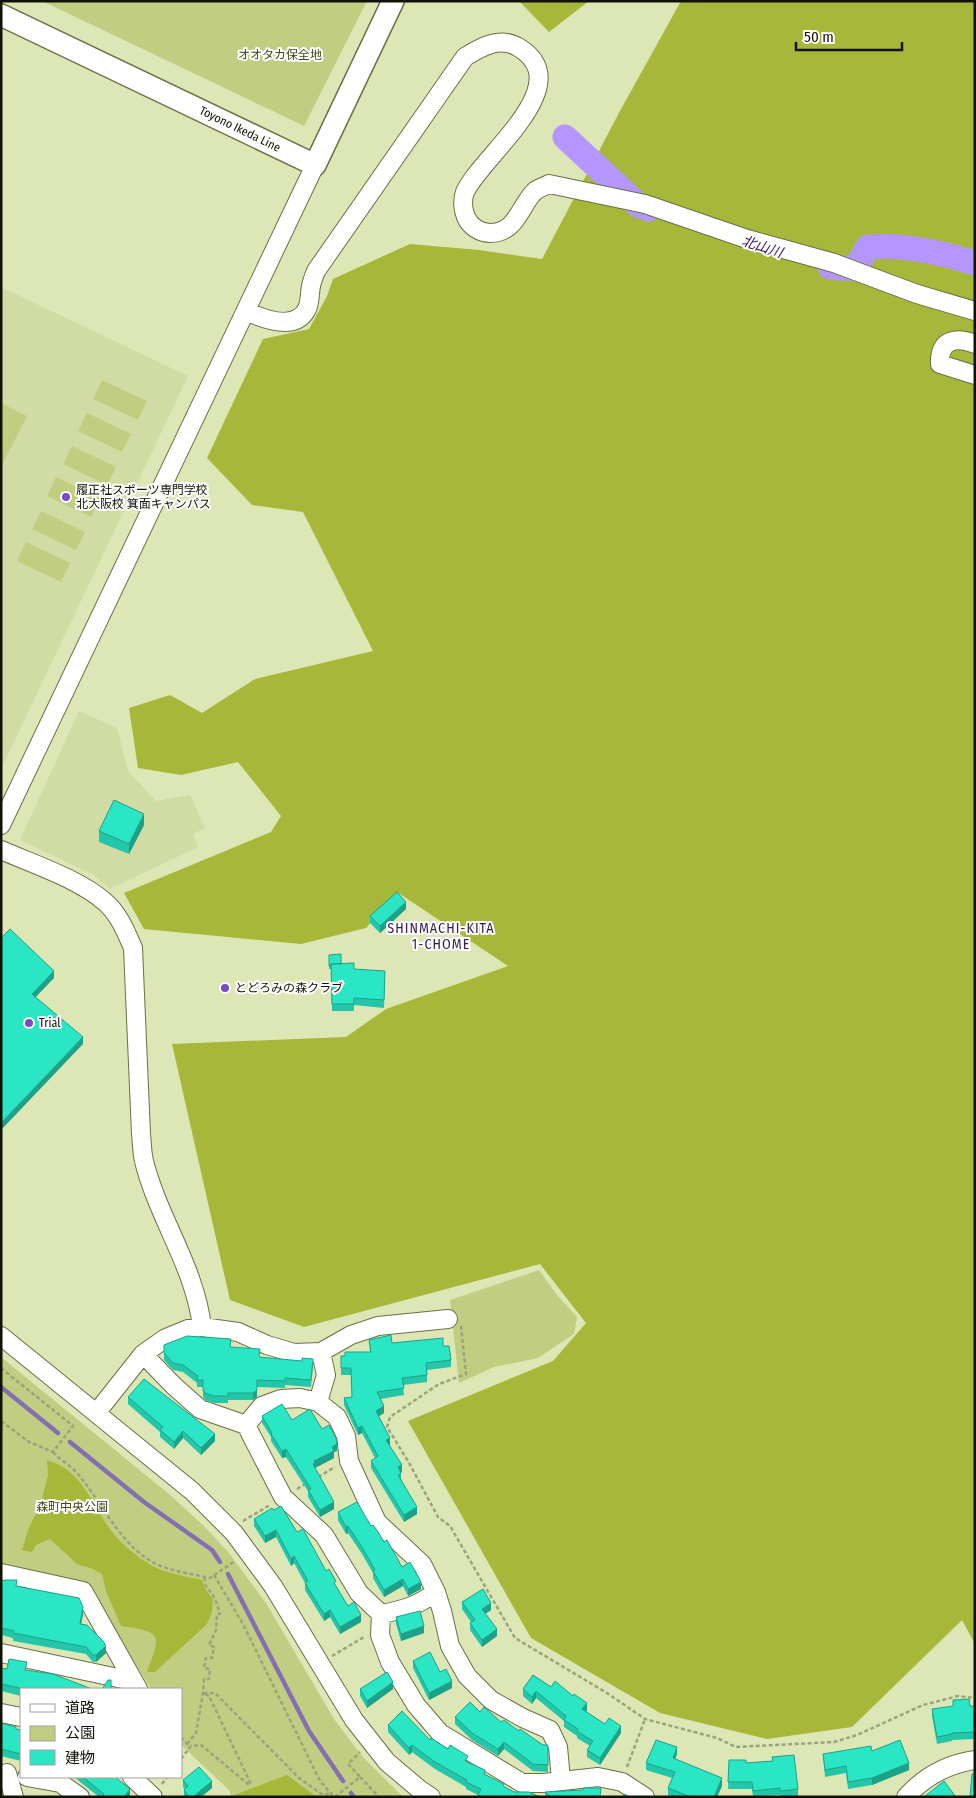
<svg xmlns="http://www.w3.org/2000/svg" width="976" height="1798" font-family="'Fira Sans Condensed','Noto Sans JP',sans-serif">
<rect width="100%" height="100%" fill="#dde7b6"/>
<path fill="#d1dba4" d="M1,287l187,89 -187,393z
M79,711l38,17 11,43 28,30 34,-6 15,33 -12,6 5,13 -88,42 -18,-15 -72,-34z"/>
<path fill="#c1ce82" d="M42,1h325l-63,125z
M102,380l45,21 -9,19 -45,-21z
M1,403l26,13 -26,51z
M87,413l44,21 -9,18 -44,-21z
M72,446l44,21 -9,18 -44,-21z
M56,477l44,21 -9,19 -44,-21z
M41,511l44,21 -9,18 -44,-21z
M26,542l44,21 -9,19 -44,-21z
M539,1270l18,25 20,22 -3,17 -36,24 -44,9 -35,16 -9,-83z
M1,1357l168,137 35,32 25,27 37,50 68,116 28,37 41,41h-171l-3,-7 -48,-45v-56h-30l-66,-107 -84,-17z"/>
<path fill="#a7b739" d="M519,1h70l-40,31z
M681,1h294v1643l-13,-24 -110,107 -85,12 -107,-26 -129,-75 -123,-217 145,-60 33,-38 -46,-59 -236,63 -74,-27 -58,-256 174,-7 40,-28 122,-43 -111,-74 -31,36 -65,16 -157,-15 -20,-36 147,-61 10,-16 -43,-54 -57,13 -43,-7 -9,-60 41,-13 32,18 53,-34 118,-28 -70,-139 -51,-7 -45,-47 56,-119 46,-10 18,-33 6,-17 77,-35 69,6 63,9 78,-148z
M47,1460c40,11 47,55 73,81 10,10 31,27 45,30 12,4 25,6 37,9l4,10 7,9 -1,13 -5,12 -52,48h-8c14,-38 16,-40 -26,-46l-15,-35 -4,-17 -9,-5 -16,-5 -27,-25 -14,6 -4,7 -10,-2 6,-20 12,-25 8,-29z
M287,1775l30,22 -85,-1z"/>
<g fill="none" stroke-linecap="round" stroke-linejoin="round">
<path stroke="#846fb3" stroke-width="4.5" d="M1,1387l57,46
M70,1442l74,60 68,48 8,12
M228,1574l81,157 34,50
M351,1793l3,4"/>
<path stroke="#b596fe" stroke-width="25" d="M565,137l73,68 11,4
M830,267l25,2 13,-22c36,-3 72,5 107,16"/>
<defs>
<path id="minor" d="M246,311c17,8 49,21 61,-2 4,-9 2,-18 5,-27 1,-4 3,-8 4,-11l149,-214c16,-10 35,-21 53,-10 63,37 -37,109 -53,145 -3,8 -2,18 1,25 4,10 15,16 24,16 27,0 30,-28 45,-42 4,-3 10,-5 14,-7l96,20 102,35 87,24 83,31 58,17
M975,344c-20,-8 -36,-4 -35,20l35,11
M1,825l314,-660
M1,850c32,14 78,29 104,52 14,12 21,30 28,46l8,186c1,9 1,19 3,27 14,57 51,106 58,166
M1,1336l191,155 42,42 39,53 81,134 33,42 32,27 12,8
M143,1354l31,32 26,23 46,16
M318,1402l8,-27 -5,-23
M97,1412l46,-58 23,-16 22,-9 14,-2 36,5 29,13 27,8 27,-1 30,-17 27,-9 70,-7
M1,1573l82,18 55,98
M436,1592c-19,14 -33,18 -55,22l-22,-21 -35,-58 -41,-38 -37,-72 16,-19 19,-7 19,-1 18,4 19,15 9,19 3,25 28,61 45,42 14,28 6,19 8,35 17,30 24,24 32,18 27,12 8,17 3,33
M381,1614l-1,21 10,27 26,43 24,28 82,50h22l54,-6 24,5 23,15
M1,1653l131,28
M1,1713l20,4
M7,1773l7,24
M27,1777l33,6 20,14
M132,1777l21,20
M906,1797c18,-20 42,-33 69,-37"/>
<path id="major" d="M1,15l314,150 78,-164"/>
</defs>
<use href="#minor" stroke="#697145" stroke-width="20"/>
<use href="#major" stroke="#697145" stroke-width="24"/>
<path stroke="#9ba37d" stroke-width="2.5" stroke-dasharray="4 2.5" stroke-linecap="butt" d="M461,1326l5,48 -27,10 -49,33 -3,10 21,34 30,56 12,9 65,112 92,55 38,26 72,19 19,9 98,-5 23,-7 66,-30 35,-9 17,2
M1,1368l72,58 -20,26 -24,-10 -28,-21
M53,1452c7,8 16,12 23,20 26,29 42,71 78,91 15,8 39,11 56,15l25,-17
M318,1477l17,-10
M297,1489l10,-6
M243,1521l27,-16
M214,1575l29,49 77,157 14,16
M332,1656l32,-19
M181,1737l9,10
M187,1744l9,-11 7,-40 1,-14h5l1,-10 -6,-1 2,-10h6l2,-11 -5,-2 7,-15 1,-16h3l-5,-16 -9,-12 -2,-10
M181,1759l10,-13 10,-1 47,39h3l-42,-88 -6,-3h12l84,85 24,17 9,-2
M627,1767l18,-48
M360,1777l19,20
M162,1784l5,-7
M335,1797l25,-20 -12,-13 12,-12"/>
<use href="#minor" stroke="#fff" stroke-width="18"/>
<use href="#major" stroke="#fff" stroke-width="21"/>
</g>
<path fill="#24c6a9" d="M144,825l-15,29 -30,-12v-11z
M406,909l-26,24 -10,-10v-7z
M329,955l12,9 13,5 31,9 -1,30 -30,-3v6h-22l-1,-42h-2z
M369,1340l23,3 51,3 8,14v7l-24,3v12l-24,3 1,10 -23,4 3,14 -5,3 10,29 13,27h-1v7l16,35 -13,8 -33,-54v-7l4,-3 -13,-25 -4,2 -14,-30v-7l8,-1 -1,-22h-10v-19l29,-4z
M230,1347l29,11 54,8 -2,21 -26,-2v3l-28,-1v10l-4,3h-25v3h-14l-9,-3 -2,-3v-10h-6v-4l-14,-11 -10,-2 -9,-10v-7z
M128,1397l87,44 -14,14 -18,-17 -9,11 -14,-12v-5l-32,-28z
M262,1416l30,4 30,9 15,22 -3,1v6l-19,10 19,41 -14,8 -12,-20v-6l-22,-34 -4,1 -11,-17v-4l-9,-14z
M338,1512l33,14 31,41 19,22 -13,7 -5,-10 -19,11 -11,-19v-5l-11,-19 -14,-21 -2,1 -8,-14z
M254,1519l43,13 39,54 12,20 13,16 -21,12 -10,-17 -6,4 -19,-31v-7l-11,-20 -3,3 -15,-29 -11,6 -11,-17z
M1,1581l16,5 66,28 -2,10 25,29 -10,9h-3l-7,-8 -73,-13v-3l-12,-3z
M462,1602l29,8 -6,4 12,22 -15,11 -12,-17v-7l1,-1 -9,-13z
M396,1617l28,16 -23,8 -5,-17z
M413,1661l27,11 12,16 -23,12 -16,-32z
M1,1668l26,2 65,19h-71v7l-20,-5z
M533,1675l54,35 -1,2 19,12 16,9 -21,32 -13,-8v-7l3,-4 -13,-8v-2l-13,-9v-6l-28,-23 -4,6 -9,-8v-7z
M360,1689h33l-26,19 -7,-12z
M970,1706h5v33l-23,1v1l-15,3 -5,-28v-7z
M480,1712l63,33h5v27l-15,-1 -29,-22 -6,7 -26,-16 -17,-16v-7z
M1,1723l15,6 5,1v31l-20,-5z
M388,1725l42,15 38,22 36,25 10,5 26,5h-62v-2l-12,-6v-2l-31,-18 -23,-17 -3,3 -21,-23z
M872,1751l37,19 -37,15 -24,4 -2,-16 -21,4 -2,-23z
M677,1754l-2,5 47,27 -5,11h-44l-5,-2v-7l4,-10 -26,-8v-7z
M772,1757l26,32v7l-18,1v-2l-27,2 -1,-8h-24l1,-29 17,3 26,-2z
M74,1777h41l15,19 -1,1h-30z
M183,1780l29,8 -11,9h-17v-7l1,-1 -2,-2z
M545,1792l56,5h-56z"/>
<path fill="#1da189" d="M144,814v11l-15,29v-10z
M406,902v7l-26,24v-7z
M54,971v7l-22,23v-7z
M83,1037v7l-82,86v-7z
M257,1390v7l-4,3v-7z
M384,1406v7l-8,5v-7z
M362,1426v7l-4,2v-7z
M183,1431v7l-9,11v-7z
M215,1434v7l-14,14v-7z
M390,1438v7l-4,2v-7z
M337,1444v7l-3,1v6l-19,10 -2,-4 1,-3 18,-14z
M286,1449v8l-4,1v-7z
M402,1465v7l-4,2v-7z
M334,1502v7l-14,8v-7z
M417,1507v7l-13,8v-7z
M348,1526v7l-2,1v-7z
M276,1530v7l-11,6v-7z
M294,1556v7l-3,3v-7z
M403,1579v7l-19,11v-7z
M421,1582v7l-13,7v-7z
M491,1603v7l-9,6v-7z
M83,1607v7l-3,17v-7z
M330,1610v7l-6,4v-7z
M361,1615v7l-21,12v-7z
M424,1626v7l-23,8v-7z
M497,1629v7l-15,11v-7z
M106,1646v7l-10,9v-7z
M452,1681v7l-23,12v-7z
M393,1682v7l-26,19v-7z
M536,1691v7l-4,6v-7z
M587,1703v7l-5,6v-7z
M621,1726v7l-21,32v-7z
M504,1742v7l-6,7v-7z
M412,1745v7l-3,3v-7z
M677,1747v7l-4,11v-7z
M909,1763v7l-37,15v-7z
M722,1778v8l-5,11h-3z
M212,1781v7l-11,9h-8z
M130,1789v7l-1,1h-5z"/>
<path fill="#2ae6c4" stroke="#1da189" d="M114,800l30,14 -15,30 -30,-13z
M397,892l9,10 -26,24 -10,-10z
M10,929l44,42 -22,23 51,43 -82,86v-185z
M341,954v10h-10v2h-2v-11z
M354,963v6l31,2 -1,29 -30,-2v6h-22l-1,-40z
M391,1335l1,8 51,-5v8h6l2,14 -25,3 1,12 -25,3 2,10 -27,4 7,14 -8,5 14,27 -4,2 16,25 -4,2 3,6 -3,2 19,32 -13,8 -33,-54 7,-5 -16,-30 -4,2 -14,-30 8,-1 -1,-29h-10v-12h4v-4h26l-2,-12z
M187,1336l44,3 -1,8 30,2 -1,8 43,4v-3l11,1 -2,21 -26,-2v3l-28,-1v10l-4,3h-25v3h-14l-9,-3 -2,-3v-10h-6l1,-4 -15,-11 -10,-2 -9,-10v-8z
M144,1379l71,55 -14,14 -18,-17 -9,11 -14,-12 3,-3 -35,-30z
M282,1404l10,16 18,-11 12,20 7,-4 7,13 1,6 -5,3 2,4 -20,10 1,2 -2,1 21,38 -14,8 -12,-20 3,-1 -25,-40 -4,2 -11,-17 1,-1 -10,-17z
M357,1502l14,24 2,-1 3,4 8,13 3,-2 15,27 8,-5 11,20 -13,7 -5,-10 -19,11 -11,-19 2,-1 -13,-23 -14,-21 -2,1 -8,-15z
M281,1506l16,26 6,-3 23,42 3,-2 7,12 -2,2 14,23 6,-4 7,13 -21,12 -10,-17 -6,4 -19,-31 3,-2 -14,-25 -3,3 -15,-29 -11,6 -11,-17 18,-11 2,2z
M5,1580h12l-1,6 63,12 4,9 -3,17 7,1 16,16 3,5 -10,9h-3l-7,-8 -73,-14 1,-2 -13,-3v-47z
M483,1589l8,14 -9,6 15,20 -15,11 -12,-17 5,-3 -13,-18z
M420,1611l4,15 -23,8 -5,-17z
M430,1652l10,20 6,-3 6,12 -23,12 -16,-32z
M9,1659l18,3 -2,8 28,4 39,15h-68l-23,-5v-16l6,1z
M387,1672l6,10 -26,19 -7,-12z
M533,1675l18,12 4,-6 18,15 1,-2 13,9 -5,6 23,15 4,-6 12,8 -21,32 -13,-8 6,-9 -16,-10 1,-2 -14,-9 2,-4 -30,-25 -4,6 -9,-8z
M108,1680h3v9h-9z
M969,1699l1,7h5v26l-23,1v1l-15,3 -5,-28 21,-3v-6z
M470,1702l10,10 4,-5 17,15 3,-2 15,11 1,-2 23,16h5v20l-15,-1 -29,-22 -6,7 -26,-16 -17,-16z
M402,1711l28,29 1,-2 17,11 2,-4 18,11 -3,5 20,9 -1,4 20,10 -1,2 11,6h15l11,5h-58l-4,-2 3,-6 -15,-7 1,-2 -32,-18 -23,-17 -3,3 -21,-23z
M1,1723l15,4v2l5,1v24l-20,-5z
M656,1740l21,7 -4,11 49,20 -8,19h-23l-23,-9 7,-16 -29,-9z
M900,1740l9,23 -37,15 -24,4 -2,-16 -21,4 -2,-16 48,-8 1,5z
M794,1755l4,34 -18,2v-3l-27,3 -1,-9h-24l1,-22h17v3l27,-2 -1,-4z
M199,1767l13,14 -19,16h-4l-5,-7 4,-4 -5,-6z
M972,1774h3v23h-5z
M83,1777h32l15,12 -6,8h-21v-1l1,-2z
M944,1781l12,16h-32z
M583,1788h18l-1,9h-49l-6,-5 38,-2z
M625,1794l4,3h-6z"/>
<g fill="#774cc4" stroke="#fff" stroke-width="2">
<circle cx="66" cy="497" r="5"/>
<circle cx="225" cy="988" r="5"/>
<circle cx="29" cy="1023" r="5"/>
</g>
<g text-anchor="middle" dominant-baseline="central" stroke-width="4" stroke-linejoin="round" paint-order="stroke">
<g font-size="12" fill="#414716" stroke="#fff">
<text x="280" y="55">オオタカ保全地</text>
<text x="72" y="1507">森町中央公園</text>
</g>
<g font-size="12" fill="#101303" stroke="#fff">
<text transform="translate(240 129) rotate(26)">Toyono Ikeda Line</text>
</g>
<g font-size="12" fill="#101303" stroke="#fff" text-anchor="start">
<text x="76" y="490">履正社スポーツ専門学校<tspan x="76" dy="14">北大阪校 箕面キャンパス</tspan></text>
<text x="235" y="988">とどろみの森クラブ</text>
<text x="39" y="1023">Trial</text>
</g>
<g font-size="14" font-style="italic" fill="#370f6a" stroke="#fff">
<text transform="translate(762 247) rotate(18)">北山川</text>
</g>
<g font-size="14" letter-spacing="1" fill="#321d57" stroke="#fff">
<text x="441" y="928">SHINMACHI-KITA<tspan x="441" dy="16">1-CHOME</tspan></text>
</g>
</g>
<rect width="976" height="1798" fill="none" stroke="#101303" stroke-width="5"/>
<rect x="20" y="1688" width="162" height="90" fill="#ffffff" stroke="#9fa19a"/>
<rect x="30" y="1704" width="25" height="8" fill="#ffffff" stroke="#9fa19a"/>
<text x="65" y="1713" font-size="15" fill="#101303">道路</text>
<rect x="30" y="1726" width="25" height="15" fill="#c1ce82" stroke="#9fa19a"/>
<text x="65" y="1738" font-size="15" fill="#101303">公園</text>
<rect x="30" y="1750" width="25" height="15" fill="#2ae6c4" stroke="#9fa19a"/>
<text x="65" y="1763" font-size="15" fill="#101303">建物</text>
<path d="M796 42v8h106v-8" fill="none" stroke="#101303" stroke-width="2.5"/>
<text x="804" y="42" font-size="15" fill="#101303" stroke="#ffffff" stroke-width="4" paint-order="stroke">50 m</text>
</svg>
